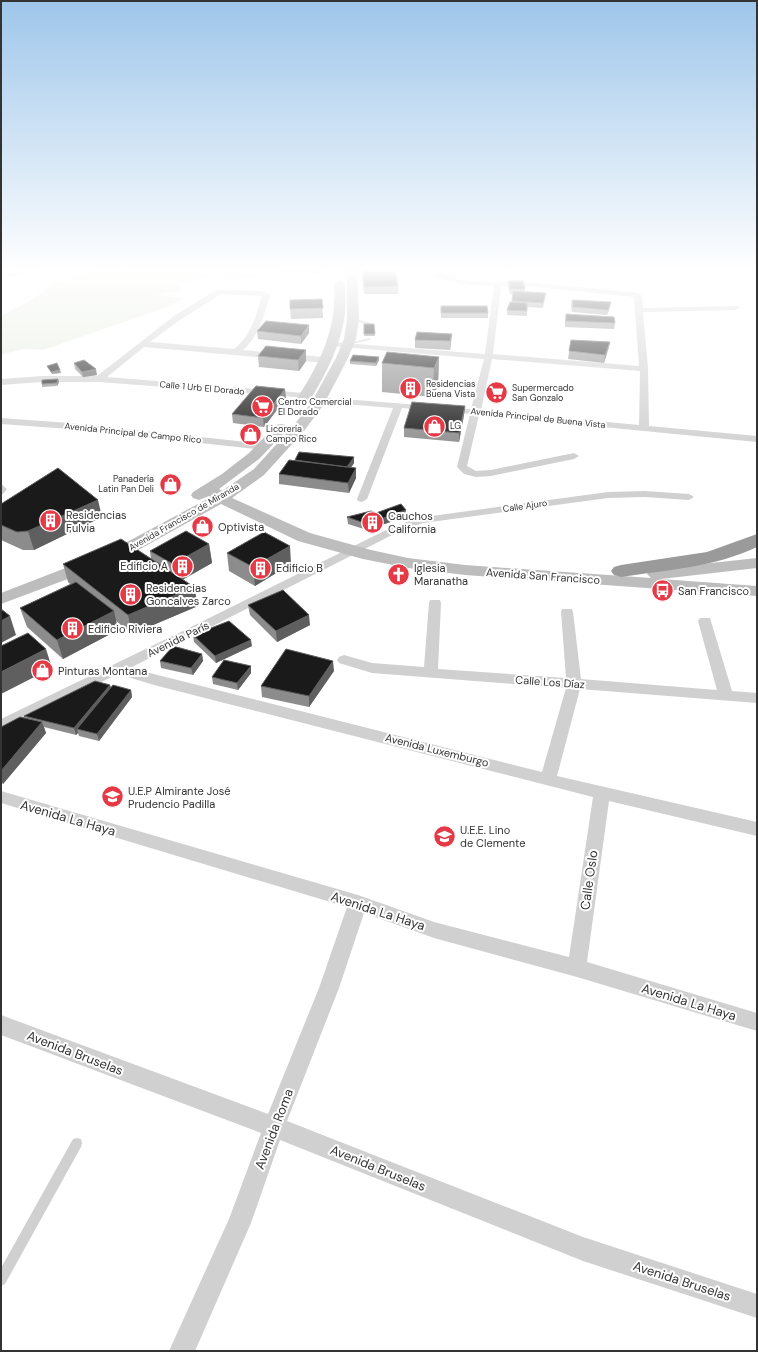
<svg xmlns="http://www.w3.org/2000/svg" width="758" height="1352" font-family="'DM Sans',sans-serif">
<rect width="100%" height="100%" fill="#fff"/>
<path fill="#e6ecdf" d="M111,268h5l4,3 24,-3h136l-2,4 -16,5 -35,3 -6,-5 -45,9 6,4 -2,3 -14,1 -9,3 27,4 -20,9 -121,42 -20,-1 -22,6v-39l27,-14 24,-17 39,-14z"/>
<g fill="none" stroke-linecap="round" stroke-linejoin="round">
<path fill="#d0d0d0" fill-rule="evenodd" d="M353,318l17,5 2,3 -3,1 -2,-2 -15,-5 -1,-1z
M369,338l2,1 -1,1 -23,5 -2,-1z
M1,484l6,5 -4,5 -2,1z
M77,1138l4,1 1,4 -1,4 -76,137 -4,2v-18l72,-129z"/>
<path fill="#d0d0d0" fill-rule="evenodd" d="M34,268h12l-45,11v-4z
M434,272h6l27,9 70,2 101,10 4,2 1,13 96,-2 1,2 -4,2 -93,2 5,57 1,57 108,10v6l-278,-27 -12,51 9,5 15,-1 83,-17 5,3 -5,3 -83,17 -15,1 -12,-3 -7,-7 13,-53 -68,-6 -35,91 -5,3 -4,-1 -1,-2 36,-91 -73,-6 -3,-1 -2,-2 2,-2 154,12 13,-50 -153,-13 -4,-2 4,-2 154,12 9,-68 -27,-1 -33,-9zM501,286l36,1 97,10 5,69 -146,-12zM492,359l148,12 -1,54 -158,-15z
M216,290l46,1 8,4c-6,20 -11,41 -27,55l82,7 4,3 -4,3 -181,-16 -37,30 198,16 5,3 -2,2 -209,-16h-57l-41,3v-6l41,-3h55l77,-60zM221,294l41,2c-6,20 -11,40 -28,53l-84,-7 30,-22z
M1,418l69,5 195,21 5,3 -5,3 -195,-21 -69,-5z
M645,491l44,3 5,3 -5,3 -44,-3 -37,1 -185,25 -27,10 -266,135 412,104 24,-84 -194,-15 -33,-10 -2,-3 2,-3 5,-2 28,8 52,4 5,-64 1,-3h10l1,3 -3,66 128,9 -5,-66 1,-3h10l1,3 8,67 136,11 -19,-69 2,-3h10l22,73 25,2v10l-177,-14 -23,87 200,46v14l-148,-35 -22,161 170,51v18l-180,-54 -143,-39 -70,-25 -25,75 -52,133 296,116 174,57v24l-174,-57 -303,-121 -29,83 -56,128h-26l60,-132 32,-86 -260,-98v-20l267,99 51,-126 28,-81 -346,-104v-12l357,104 76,27 135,35 24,-160 -439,-112 -36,-11 -117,56v-11l186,-90 201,-100 29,-11 191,-26z"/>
<path fill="#bdbdbd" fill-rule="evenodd" d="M347,268h10l2,51 -3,20 -8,19 -24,46 -20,27 -40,44 -32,23 78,35 61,17 37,8 57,7 186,13 -4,-4 3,-4 6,-1 101,-11v10l-96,11 96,7v10l-292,-21 -57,-7 -45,-9 -65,-18 -77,-37 -97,54 -123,46v-11l111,-43 99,-53 -2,-1 -10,4 -6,-2 -2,-3 2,-3 29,-18 27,-21 27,-28 5,-1 5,1 2,3 -2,3 -27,28 -40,30 3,2 32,-22 40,-44 17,-22 25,-45 8,-19 3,-20z
M340,280l5,3c0,10 1,21 0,31 -4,31 -19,60 -35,86l-2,3h-10l-2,-3c17,-26 33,-55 37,-86 2,-10 1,-21 2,-31z"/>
<path fill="#9a9a9a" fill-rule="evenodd" d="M757,534v13c-42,20 -90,23 -136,30l-7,-2 -3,-4 3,-4 7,-2 86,-13z"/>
</g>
<path fill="#8c8c8c" d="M278,268h43l-1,5 -42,-1z
M362,268l36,18v8h-34z
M508,281l17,8 -1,3 22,1 -3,15 -16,-1v9l-20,-1v-5l5,-8 1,-8h-3l-2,-8z
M322,299l1,19 -32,1 -1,-10z
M572,300l38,7 -3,8 -35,-3 -1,-7z
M441,306l47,7v5h-47z
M566,314l49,9 -1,6 -49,-2v-8z
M364,324h10l1,12h-11z
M257,331l52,2 -8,11 -43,-5z
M452,334l-2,16 -35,-2v-8z
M571,340l39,2 -2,8 -4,13 -36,-4z
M306,350v11l-7,10 -40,-4 -1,-11z
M439,357l-1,28 -5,12 -51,-5v-29z
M379,360l-3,6 -26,-2v-3z
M74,363l23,12 -14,2 -8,-8z
M58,379l1,3 -2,4 -15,1v-3z
M286,398l-22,29 -31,-4 -1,-9z
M465,406l-1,9 -5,27 -55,-5v-9z
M354,457v6l-3,5h5v10l-7,15 -70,-9v-10l16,-13v-1z
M1,504l101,13 -68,33h-11l-22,-10z
M376,513l29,4 -38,13 -19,-6 -1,-7z
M209,544l3,19 -29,16 11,8 4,19 -66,28 -16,-13 2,9 -55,29 -36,-32 -7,-19 50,-24 -2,-2 -5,-18 88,-5 -1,-8z
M227,553l64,11 -36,22 -26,-15z
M248,605l62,20 -33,17 -27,-27z
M193,635l59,11 -36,17 -22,-21z
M202,654l1,7 -10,14 -32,-7 -1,-7z
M334,671l-25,36 -47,-10 -1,-11z
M251,673l-13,17 -25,-6 -1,-7z
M110,685l1,2 20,3 1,7 -33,44 -20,-5 -1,-3 -2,2 -32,-8 2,6 -43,51 -2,-2v-55l23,-9v-2z"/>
<path fill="#5f5f5f" d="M611,302l-1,5 -3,8 1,-5z
M309,325v8l-8,11v-8z
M452,334l-2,16v-9z
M610,342l-2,8 -4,13 1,-8z
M306,350v11l-7,10 -1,-11z
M379,357v3l-3,6v-3z
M439,357l-1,28 -5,12 1,-29z
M96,369l1,6 -14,2 -1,-5z
M60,370l1,3 -9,1 -1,-2z
M58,379l1,3 -2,4v-3z
M285,389l1,9 -22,29 -1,-9z
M465,406l-1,9 -5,27v-9z
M354,457v6l-7,10v-6z
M356,468v10l-7,15 -1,-10z
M98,500l4,17 -68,33 -6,-19z
M406,510l-1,7 -38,13v-6z
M209,544l3,19 -35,20 -4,-19z
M290,546l1,18 -36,22 -2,-19z
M194,587l4,19 -66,28 -4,-19z
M114,611l4,19 -55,29 -6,-19z
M309,615l1,10 -33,17 -1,-11z
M10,616l6,19 -15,8v-22z
M251,640l1,6 -36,17 -1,-7z
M46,649l6,19 -51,26v-22z
M202,654l1,7 -10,14 -2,-7z
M333,661l1,10 -25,36v-11z
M251,666v7l-13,17 -1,-7z
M110,685l2,7 -35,37 1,4 -2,2 -2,-7z
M131,690l1,7 -33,44 -2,-7z
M42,722l4,11 -43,51 -2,-5v-8z"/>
<path fill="#1a1a1a" stroke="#5f5f5f" d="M362,268h33l3,18 -34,1z
M508,281h15l2,8h-15z
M513,291l33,2 -3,10 -31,-2z
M322,299l1,9 -33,1v-9z
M572,300l39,2 -3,8 -35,-3z
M510,302l17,1v8l-20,-1z
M441,306h46l1,7h-47z
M566,314l48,3 1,6 -49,-2z
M266,321l43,4 -8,11 -44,-5z
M364,324h10l1,10h-11z
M417,332l35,2 -2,7 -35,-1z
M571,340l39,2 -5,13 -36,-4z
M266,346l40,4 -8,10 -40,-4z
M387,352l52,5 -5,11 -52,-5z
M353,355l26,2 -3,6 -26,-2z
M84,360l12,9 -14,3 -8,-9z
M57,363l3,7 -9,2 -4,-6z
M58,379l-1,4 -15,1v-4z
M256,386l29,3 -22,29 -31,-4z
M412,402l53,4 -6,27 -55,-5z
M299,452l55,5 -7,10 -52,-7z
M289,460l67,8 -8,15 -69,-9z
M58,468l40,32 -70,31 -11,1 -16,-7v-21z
M401,504l5,6 -39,14 -20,-7 24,-6 5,2z
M186,531l23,13 -36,20 -23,-13z
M264,532l26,14 -37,21 -26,-14z
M121,539l73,48 -66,28 -65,-51z
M76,582l38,29 -57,29 -37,-32z
M283,590l26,25 -33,16 -28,-26z
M1,609l9,7 -9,5z
M229,621l22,19 -36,16 -22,-21z
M28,633l18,16 -45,23v-26z
M173,646l29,8 -11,14 -31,-7z
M286,649l47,12 -24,35 -48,-10z
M224,660l27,6 -14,17 -25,-6z
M95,681l15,4 -36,43 -50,-12z
M113,685l18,5 -34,44 -20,-5z
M20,717l22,5 -41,49v-44z"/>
<linearGradient id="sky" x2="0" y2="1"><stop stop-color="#9ec6ea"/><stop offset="0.59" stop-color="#fff"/><stop offset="1" stop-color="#fff" stop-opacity="0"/></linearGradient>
<rect width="758" height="457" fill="url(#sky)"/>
<defs>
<symbol id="building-disc" viewBox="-11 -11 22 22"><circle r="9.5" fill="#e63946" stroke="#fff"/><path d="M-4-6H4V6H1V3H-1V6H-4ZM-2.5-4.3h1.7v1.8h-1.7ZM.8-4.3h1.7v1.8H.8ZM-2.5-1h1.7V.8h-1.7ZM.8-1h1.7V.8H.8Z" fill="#fff"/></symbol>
<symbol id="supermarket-disc" viewBox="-11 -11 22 22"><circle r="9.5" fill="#e63946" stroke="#fff"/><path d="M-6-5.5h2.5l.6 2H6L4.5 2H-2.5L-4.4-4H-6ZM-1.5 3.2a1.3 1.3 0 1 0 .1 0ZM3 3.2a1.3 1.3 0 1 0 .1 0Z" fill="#fff"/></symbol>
<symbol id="shop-disc" viewBox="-11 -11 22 22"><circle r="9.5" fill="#e63946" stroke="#fff"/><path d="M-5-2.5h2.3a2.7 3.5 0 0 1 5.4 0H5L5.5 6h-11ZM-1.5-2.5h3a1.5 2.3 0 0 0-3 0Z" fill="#fff"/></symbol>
<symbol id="church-disc" viewBox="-11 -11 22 22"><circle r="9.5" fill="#e63946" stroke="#fff"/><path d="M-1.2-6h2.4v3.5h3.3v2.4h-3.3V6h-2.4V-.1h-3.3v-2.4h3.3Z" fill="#fff"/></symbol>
<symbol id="bus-disc" viewBox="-11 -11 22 22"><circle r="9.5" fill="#e63946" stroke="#fff"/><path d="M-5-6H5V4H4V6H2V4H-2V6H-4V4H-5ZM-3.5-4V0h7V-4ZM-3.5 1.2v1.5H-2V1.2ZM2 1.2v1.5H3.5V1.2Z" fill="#fff"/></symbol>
<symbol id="school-disc" viewBox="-11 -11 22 22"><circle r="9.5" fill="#e63946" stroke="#fff"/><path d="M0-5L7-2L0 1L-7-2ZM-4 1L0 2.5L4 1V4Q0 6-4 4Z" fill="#fff"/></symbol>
</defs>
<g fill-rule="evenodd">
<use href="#building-disc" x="398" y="376" width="25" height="25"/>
<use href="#supermarket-disc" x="484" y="380" width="25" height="25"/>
<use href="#supermarket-disc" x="250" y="394" width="25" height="25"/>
<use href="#shop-disc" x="422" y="414" width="25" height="25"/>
<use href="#shop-disc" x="238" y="422" width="25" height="25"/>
<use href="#shop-disc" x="158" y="472" width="25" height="25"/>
<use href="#building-disc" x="38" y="508" width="25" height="25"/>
<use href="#building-disc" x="360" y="510" width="25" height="25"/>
<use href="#shop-disc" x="190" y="514" width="25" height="25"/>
<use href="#building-disc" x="170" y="554" width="25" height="25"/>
<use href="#building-disc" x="248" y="556" width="25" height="25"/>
<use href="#church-disc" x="386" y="562" width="25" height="25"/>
<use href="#bus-disc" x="650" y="578" width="25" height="25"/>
<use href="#building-disc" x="118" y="582" width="25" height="25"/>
<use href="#building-disc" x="60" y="616" width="25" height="25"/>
<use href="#shop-disc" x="30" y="658" width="25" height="25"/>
<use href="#school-disc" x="100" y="784" width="25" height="25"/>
<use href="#school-disc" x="432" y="824" width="25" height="25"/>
</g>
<g text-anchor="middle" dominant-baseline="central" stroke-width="4" stroke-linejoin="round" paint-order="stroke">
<g font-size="9" fill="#333" stroke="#fff" text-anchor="start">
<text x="426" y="384">Residencias<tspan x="426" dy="10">Buena Vista</tspan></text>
<text x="512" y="388">Supermercado<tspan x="512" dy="10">San Gonzalo</tspan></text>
<text x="278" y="402">Centro Comercial<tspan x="278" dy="10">El Dorado</tspan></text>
<text x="450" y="426">LG</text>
<text x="266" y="429">Licorería<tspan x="266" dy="10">Campo Rico</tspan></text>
<text x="154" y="479" text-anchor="end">Panadería<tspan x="154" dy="10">Latin Pan Deli</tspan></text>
</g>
<g font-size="9" fill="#333" stroke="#fff">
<text transform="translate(202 388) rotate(5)">Calle 1 Urb El Dorado</text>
<text transform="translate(538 418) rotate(6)">Avenida Principal de Buena Vista</text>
<text transform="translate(133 433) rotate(6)">Avenida Principal de Campo Rico</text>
<text transform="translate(525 506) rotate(-8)">Calle Ajuro</text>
<text transform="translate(184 517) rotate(-30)">Avenida Francisco de Miranda</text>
</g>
<g font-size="11" fill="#333" stroke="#fff" text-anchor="start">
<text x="66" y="515">Residencias<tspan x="66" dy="13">Fulvia</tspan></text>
<text x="388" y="516">Cauchos<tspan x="388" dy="13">California</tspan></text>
<text x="218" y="527">Optivista</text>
<text x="168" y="566" text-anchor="end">Edificio A</text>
<text x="276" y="568">Edificio B</text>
<text x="414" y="568">Iglesia<tspan x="414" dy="13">Maranatha</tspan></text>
<text x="146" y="588">Residencias<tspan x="146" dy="13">Goncalves Zarco</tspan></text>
<text x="678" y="591">San Francisco</text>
<text x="88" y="629">Edificio Riviera</text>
<text x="58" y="671">Pinturas Montana</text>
<text x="128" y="791">U.E.P Almirante José<tspan x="128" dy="13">Prudencio Padilla</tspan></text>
<text x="460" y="830">U.E.E. Lino<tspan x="460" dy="13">de Clemente</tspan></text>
</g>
<g font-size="11" fill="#333" stroke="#fff">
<text transform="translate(543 576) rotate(4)">Avenida San Francisco</text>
<text transform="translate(178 639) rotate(-26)">Avenida París</text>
<text transform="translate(550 682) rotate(4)">Calle Los Díaz</text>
<text transform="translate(437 750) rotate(14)">Avenida Luxemburgo</text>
</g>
<g font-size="13" fill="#333" stroke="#fff">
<text transform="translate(68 818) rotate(16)">Avenida La Haya</text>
<text transform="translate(589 880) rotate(-82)">Calle Oslo</text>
<text transform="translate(378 911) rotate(18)">Avenida La Haya</text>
<text transform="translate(689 1002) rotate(17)">Avenida La Haya</text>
<text transform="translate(75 1053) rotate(21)">Avenida Bruselas</text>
<text transform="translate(274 1129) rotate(-69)">Avenida Roma</text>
<text transform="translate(378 1168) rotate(22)">Avenida Bruselas</text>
<text transform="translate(682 1281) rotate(18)">Avenida Bruselas</text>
</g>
</g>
<rect width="758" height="1352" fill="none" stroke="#333333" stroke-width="4"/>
</svg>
